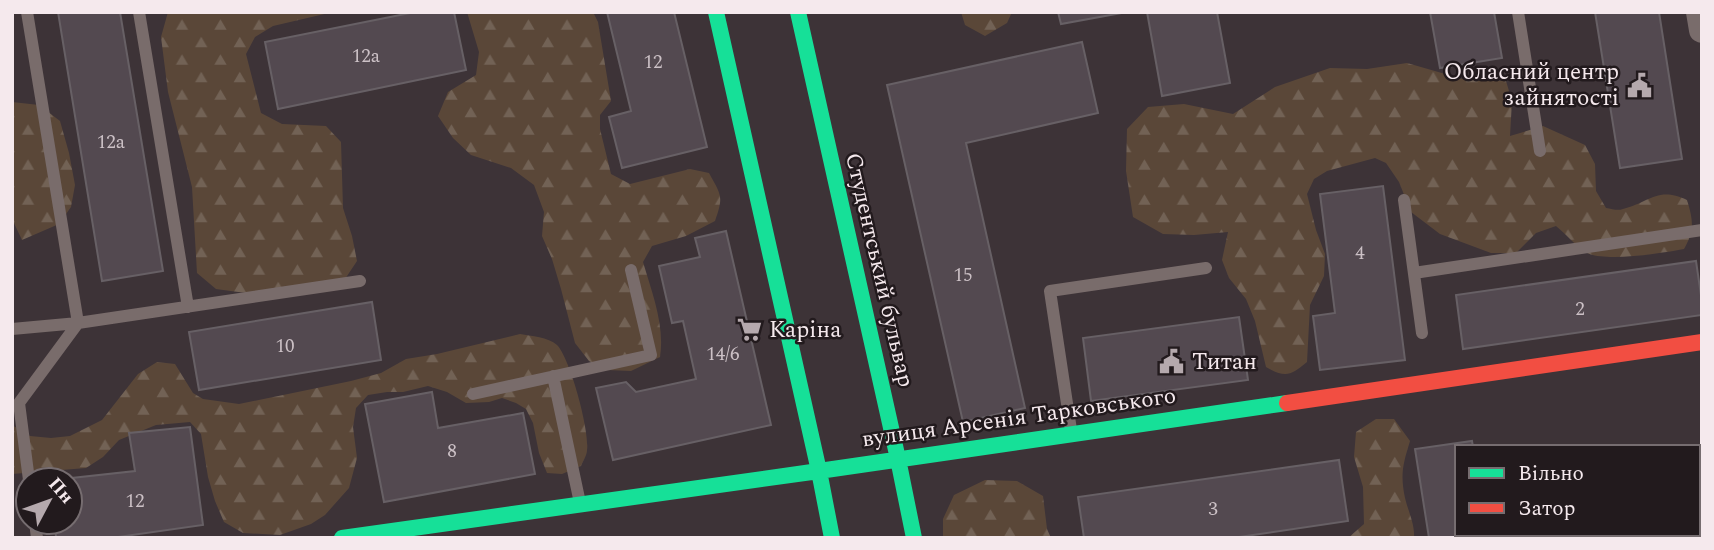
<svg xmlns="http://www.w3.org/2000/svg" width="1714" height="550" font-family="Spectral,serif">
<defs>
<pattern id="forest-firs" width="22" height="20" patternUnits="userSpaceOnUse" patternTransform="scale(1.75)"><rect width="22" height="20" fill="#5a4738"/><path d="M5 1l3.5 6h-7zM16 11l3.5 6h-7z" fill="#726255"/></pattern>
</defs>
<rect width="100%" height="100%" fill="#3d3337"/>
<path fill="url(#forest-firs)" d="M168,12h165l-60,14 -18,11 -9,17 15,59 21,11 44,2 15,16 2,66 9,28 5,25 -14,21 -90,12 -37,-5 -19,-16 -5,-86 -24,-95 -7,-55z
M467,12h126l5,10 13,79 -11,14v14l11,45 19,10 60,-15 19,4c12,22 15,23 6,48l-29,15 -34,10 -9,16c9,31 22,63 17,95l-29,14 -24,-1 -18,-9 -14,-18 -14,-54 -9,-30 -10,-23 2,-24 -10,-27 -23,-17 -40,-13 -18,-17 -15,-22 10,-24 28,-17 3,-23z
M961,12h51l-5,11 -22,13 -20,-11z
M1407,63l59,17 40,1 6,20 -2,35 33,-10 42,19 10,19 1,27 10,17c6,1 12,3 17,1 26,-6 34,-23 64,-9 6,20 8,30 -3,49 -22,4 -80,14 -99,3 -9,-6 -20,-19 -29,-26l-20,7 -20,20h-25l-51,-19 -29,-22 -12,-30 -13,-19 -11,-5 -48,13 -13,8 -7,15 9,36 9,24 -1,22 -14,29 -3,57c-17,14 -21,16 -41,5l-11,-46 -9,-22 -17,-21 -7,-18 6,-28 -34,3 -31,-1 -30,-17 -7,-46 1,-42 21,-22 36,-3 49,10 42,-27 55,-19 37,1z
M12,102l27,3 21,16 9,32 6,32 -4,22 -12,17 -37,16 -10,-21z
M520,334c11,2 28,3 37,11 13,13 33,86 30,105 0,5 -4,11 -6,16l-19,8 -15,-1 -8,-20 -6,-30 -7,-14 -10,-6 -14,-5 -13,4 -23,1 -19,-11 -19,-6 -25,6h-16l-19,3 -12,13 -3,19 4,31 -8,30 -24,27 -14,9 -31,11 -37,-2 -19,-11 -9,-21 -7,-24 -7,-43 -11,-12 -34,3 -37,15 -16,17 -17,11 -74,6v-49l18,11 21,2 19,-2 32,-16 36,-46 19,-12 18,2 18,29 10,6 36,5 112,-23 30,-8 25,-14 31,-5z
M1376,419h18l16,22c-7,23 -10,33 -5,57 3,13 10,26 9,40h-66l16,-14 -1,-37 -9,-30 2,-25z
M985,480l32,1 26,15 4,33 4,9h-108v-19l11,-24z"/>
<path fill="#534950" stroke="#676065" stroke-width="2" d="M58,12h62l43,259 -61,10z
M415,12h39l12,58 -188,39 -13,-67z
M607,12h67l33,135 -85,21 -13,-51 22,-6z
M1058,12h69l-66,12z
M1147,12h70l13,71 -68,13z
M1430,12h64l8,46 -62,10z
M1595,12h64l23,147 -62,9z
M1082,42l16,71 -132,30 59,265 -62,14 -76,-337z
M1383,186l22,174 -85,10 -7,-54 22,-3 -15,-119z
M726,231l45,194 -158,35 -17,-72 30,-6 10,10 60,-13 -13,-58 -11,2 -13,-57 41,-9 -5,-19z
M1696,261l6,41v13l-239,34 -7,-54z
M372,302l9,58 -182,30 -10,-58z
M1239,317l9,63 -157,21 -8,-63z
M432,392l6,36 85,-15 12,61 -151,28 -19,-98z
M190,427l13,98 -92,13h-55l-1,-16h15v-42h-17l82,-9 -6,-38z
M1472,441l1,6h-16v87h30l1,4h-59l-14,-89z
M1702,453v68l-4,1v-68z
M1339,460l9,61 -116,17h-148l-6,-41z
M1581,534h31l-25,4h-6z"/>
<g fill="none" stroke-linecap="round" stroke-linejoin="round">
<path stroke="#796c6b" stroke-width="12" d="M27,12l51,311 -59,80 10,77
M139,12l49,295
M1518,12l22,139
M1404,200l18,133
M1414,273l288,-43
M12,329l66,-6 282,-42
M553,376l27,127
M473,394l178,-39 -20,-85
M1071,430l-21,-139 156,-23
M35,522l2,16"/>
<path stroke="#796c6b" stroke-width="26" d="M1699,12l3,18"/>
<path stroke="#16e098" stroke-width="16" d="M716,12l103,459 13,67
M798,12l100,447 16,79
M342,538l477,-67 468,-68"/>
<path stroke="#f24e42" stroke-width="16" d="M1287,403l415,-61"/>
</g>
<defs>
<symbol id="civic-bare" viewBox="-9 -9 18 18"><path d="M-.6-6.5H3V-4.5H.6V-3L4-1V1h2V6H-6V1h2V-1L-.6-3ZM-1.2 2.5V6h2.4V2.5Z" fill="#b5a9ad" stroke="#221a1d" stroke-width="2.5" paint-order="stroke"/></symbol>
<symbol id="supermarket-bare" viewBox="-9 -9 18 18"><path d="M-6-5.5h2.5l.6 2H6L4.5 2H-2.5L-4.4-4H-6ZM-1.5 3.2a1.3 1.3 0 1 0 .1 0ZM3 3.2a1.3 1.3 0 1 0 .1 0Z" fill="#b5a9ad" stroke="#221a1d" stroke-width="2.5" paint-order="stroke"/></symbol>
</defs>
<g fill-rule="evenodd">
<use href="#civic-bare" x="1622" y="68" width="35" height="35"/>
<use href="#supermarket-bare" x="732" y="312" width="35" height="35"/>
<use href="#civic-bare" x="1154" y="344" width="35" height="35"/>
</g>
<g text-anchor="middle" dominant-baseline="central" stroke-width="5" stroke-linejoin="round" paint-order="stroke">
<g font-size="19" fill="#ccc1c6">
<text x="366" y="56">12а</text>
<text x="653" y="62">12</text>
<text x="111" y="142">12а</text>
<text x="1360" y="253">4</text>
<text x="963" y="275">15</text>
<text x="1580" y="309">2</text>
<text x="285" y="346">10</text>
<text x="723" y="354">14/6</text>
<text x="452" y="451">8</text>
<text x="135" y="501">12</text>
<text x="1213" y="509">3</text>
</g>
<g font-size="23" fill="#f5e9ed" stroke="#221a1d" text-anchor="start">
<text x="1619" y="72" text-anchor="end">Обласний центр<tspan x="1619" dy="26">зайнятості</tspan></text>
<text x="769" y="330">Каріна</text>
<text x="1192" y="362">Титан</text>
</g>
<g font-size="23" fill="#f5e9ed" stroke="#221a1d">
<text transform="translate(879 270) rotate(77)">Студентський бульвар</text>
<text transform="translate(1019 418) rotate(-8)">вулиця Арсенія Тарковського</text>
</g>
</g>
<rect width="1714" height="550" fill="none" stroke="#f5e9ed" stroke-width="28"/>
<rect x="1455" y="445" width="245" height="91" fill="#221a1d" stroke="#766d70" stroke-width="2"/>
<rect x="1469" y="468" width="35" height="10" fill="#16e098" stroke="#766d70" stroke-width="2"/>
<text x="1518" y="480" font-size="21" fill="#f5e9ed">Вільно</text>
<rect x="1469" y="503" width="35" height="10" fill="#f24e42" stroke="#766d70" stroke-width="2"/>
<text x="1518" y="515" font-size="21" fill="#f5e9ed">Затор</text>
<g transform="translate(49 501) rotate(49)"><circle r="33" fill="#221a1d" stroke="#766d70" stroke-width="2"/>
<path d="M0-5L12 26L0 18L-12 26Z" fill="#b5a9ad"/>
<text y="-10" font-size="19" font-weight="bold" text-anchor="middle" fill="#f5e9ed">Пн</text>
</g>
</svg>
